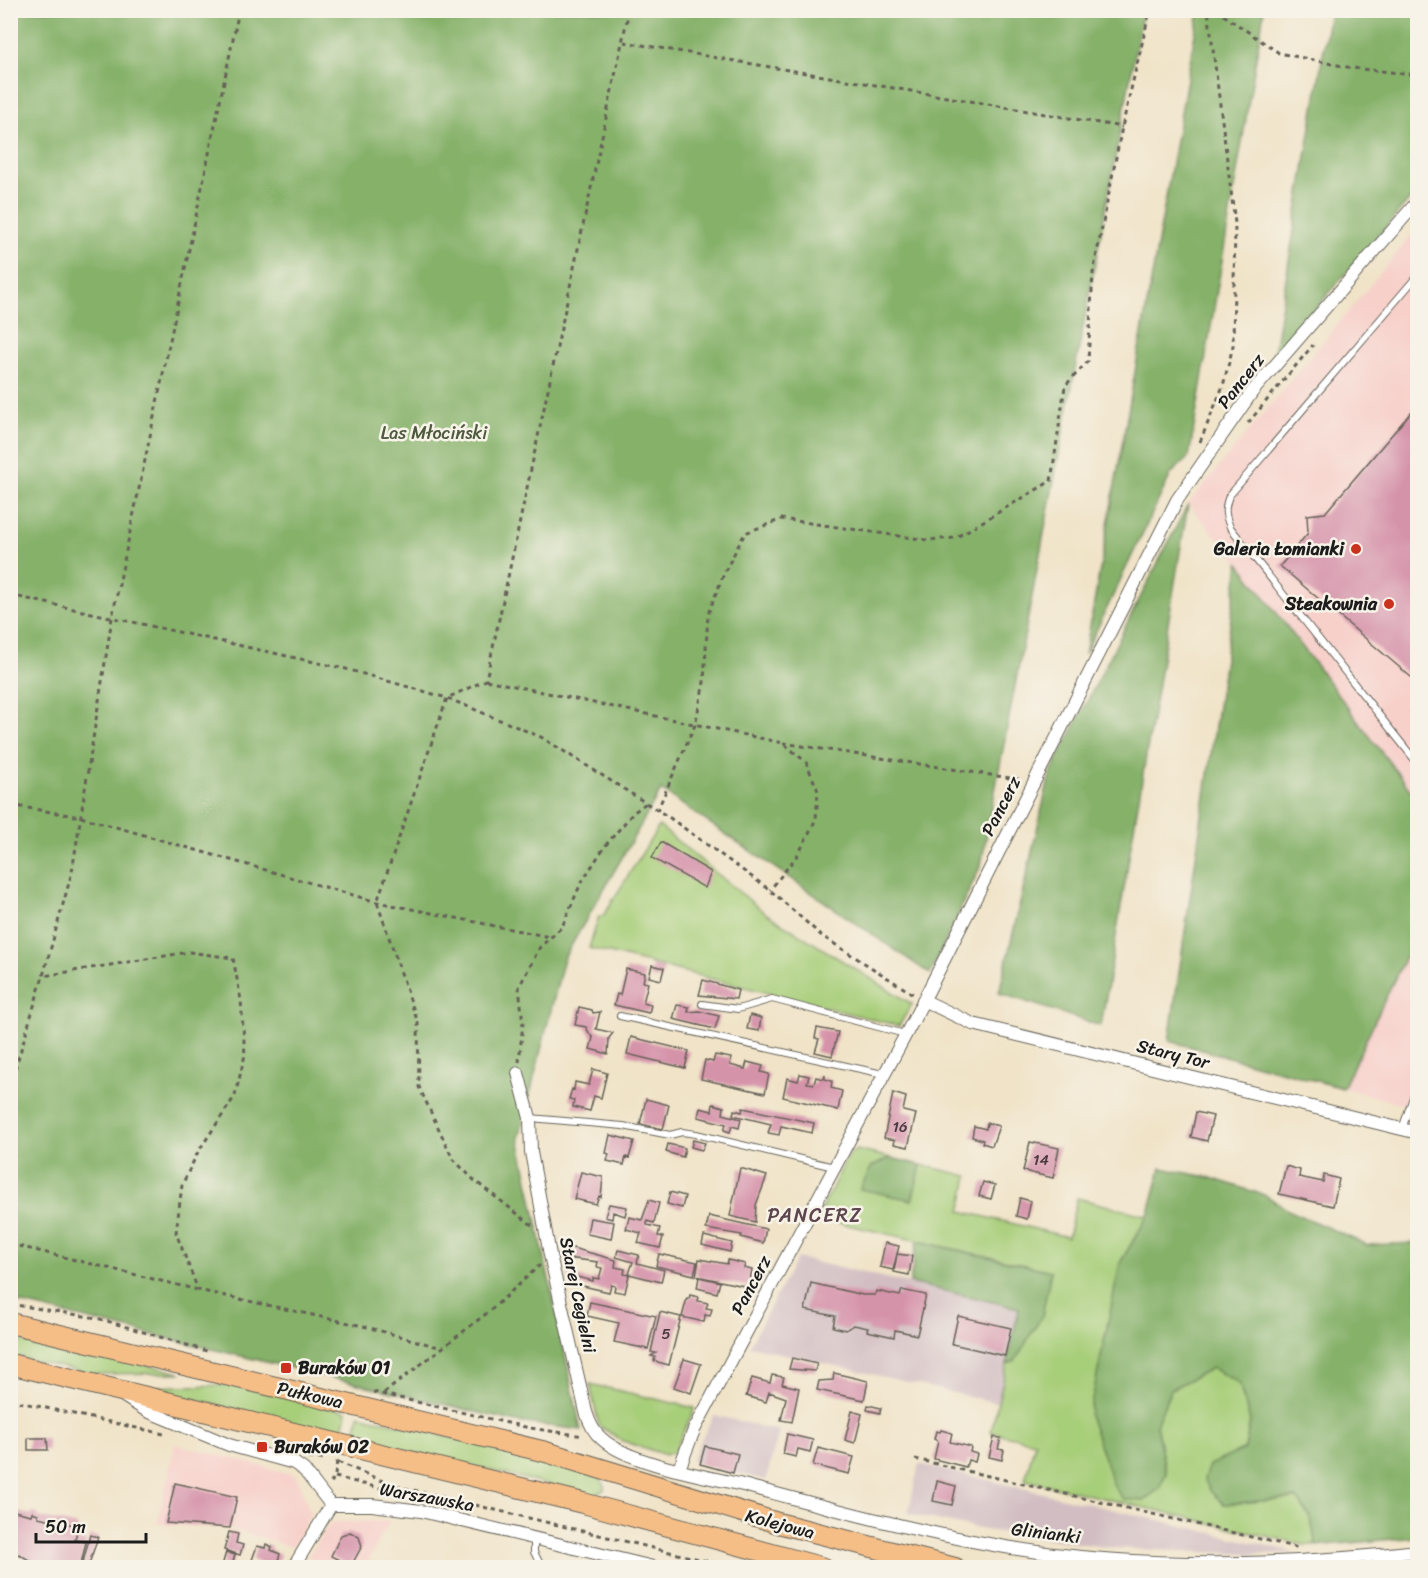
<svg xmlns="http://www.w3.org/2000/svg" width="1428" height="1578" font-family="Sriracha,sans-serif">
<rect width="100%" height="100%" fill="#f7f3e8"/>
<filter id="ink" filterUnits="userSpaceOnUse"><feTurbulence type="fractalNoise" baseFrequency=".0167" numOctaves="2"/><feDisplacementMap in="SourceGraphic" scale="12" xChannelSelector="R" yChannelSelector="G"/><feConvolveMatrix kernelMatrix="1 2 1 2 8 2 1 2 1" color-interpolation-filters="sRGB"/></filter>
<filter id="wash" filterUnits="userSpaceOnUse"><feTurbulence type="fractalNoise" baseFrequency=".008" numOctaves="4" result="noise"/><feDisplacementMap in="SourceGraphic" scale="24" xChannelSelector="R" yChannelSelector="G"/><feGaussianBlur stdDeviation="1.35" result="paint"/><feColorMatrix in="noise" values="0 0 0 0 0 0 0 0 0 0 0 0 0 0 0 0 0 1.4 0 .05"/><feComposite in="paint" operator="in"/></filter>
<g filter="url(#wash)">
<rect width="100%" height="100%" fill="#f0e3c7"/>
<path fill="#f7d0ca" d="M1417,229v570l-178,-236 -51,-59z
M1417,932v176l-74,-20z
M175,1444l121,31 15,39 -19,33 -62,-19 -73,-4z
M390,1521l-22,40 23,6h-63l-20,-11 23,-34z"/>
<path fill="#d2bec2" d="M797,1258l223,50 -22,95 -249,-57z
M714,1415l65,16 -13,49 -73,-17 -1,-5z
M919,1464l379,89 -53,1 -133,-6 -127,-18 -77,-16z"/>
<path fill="#a7ce79" stroke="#62754a" stroke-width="1.5" d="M659,826l106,87 147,91 -13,22 -310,-78 10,-32h4z
M857,1150l34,8 -19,9 40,33 9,-35 47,11 -7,35 107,26 9,-39 71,18 -28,47 46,211 -10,-49 15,-36 41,-21 27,15 11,38 -5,28 -21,55 73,-6 14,21 5,26h-11l-280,-65 10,-38 -44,-10 16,-68 8,-3 36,-90 -234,-53 32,-64z
M10,1340l82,12 89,21 -88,1 -82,-18z
M590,1384l105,24 -21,44 -8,3 -43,-14 -24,-15z
M232,1385l115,26 -5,24 -201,-48z
M359,1415l204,50 37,13 5,8 -1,4 -11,5 -239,-57z"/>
<path fill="#85b169" stroke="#506642" stroke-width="1.5" d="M11,11h1132l-162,854 -51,109 -269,-184 -97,168 -45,180 62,292 -64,-8 -506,-121z
M1199,11h65l-75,446 -18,17 -86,180z
M1330,11h87v180l-144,167z
M1188,504l-87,522 -102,-33 51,-219z
M1239,563l178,236v133l-74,156 -174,-47z
M891,1158l30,7 -9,35 -52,-11 12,-23z
M1161,1168l47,9 59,19 21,14 79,35 50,-2v294l-101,9 -5,-27 -14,-21 -73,6 -13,-12 -7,-13 5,-14 36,-16 5,-28 -11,-38 -27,-15 -41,21 -15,36 10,49 -7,15 -16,12 -20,-2 -9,-12 -25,-72 31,-152 28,-47z
M917,1241l134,30 -9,45 -27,45 -8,3 12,-56 -109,-25z"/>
<g id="blocks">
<path fill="#d593aa" d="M1418,404v279l-138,-117 28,-33 -1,-18 18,-2z
M1418,703v16l-8,-7z
M661,842l50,30 -6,16 -53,-30z
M652,965l12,3 -3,12 -12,-3z
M626,969l19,4 -2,9 5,1 -5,20 8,2 -2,8 -35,-8 3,-11 3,1z
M703,980l35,10 -2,9 -37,-4z
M677,1005l12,2 -1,5 11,-1 20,5 -4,13 -42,-10z
M579,1007l13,3 1,3 7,-1 -4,17 17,4 -4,5 -1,16 -18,-5 3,-11 -4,-5 -3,-6 -11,-2z
M750,1015l11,3 -2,13 -12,-2z
M817,1028l21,4 -6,24 -17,-4 4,-13 -4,-1z
M631,1037l58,14 -4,17 -58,-14z
M715,1055l16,3 -1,7 15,4 2,-7 16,4 -2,6 8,2 -4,19 -64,-14 4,-19 8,2z
M593,1069l14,4 -6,25 -7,-2 -4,15 -17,-4 1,-7 -5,-1 3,-10 2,1 1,-8 14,3z
M800,1074l9,2 -2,7 7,1 2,-7 7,2 2,-4v4l7,2 -1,7 11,3 -4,19 -55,-13 4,-19 11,3z
M893,1093l13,4 -3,14 13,3 -8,33 -14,-3 1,-4 -11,-2z
M646,1099l23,6 -6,24 -23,-5z
M713,1104l11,3 -1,7 18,5 -2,9 -7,-2 -2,6 -6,-2 2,-6 -28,-7 2,-9 12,3z
M743,1108l71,15 -2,10 -31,-7 -2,9 -11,-2 3,-9 -38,-9 1,-5 8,2z
M1196,1112l17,4 -6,25 -16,-4z
M987,1123l12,3 -7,20 -10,-3 1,-3 -11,-3 2,-11 12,3z
M610,1135l24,6 -5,17 -3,-1 -2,8 -17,-4 2,-7 -3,-1z
M693,1140l12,3 -3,7 -11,-3z
M1030,1142l29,6 -6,30 -30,-7z
M668,1144l17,4 -2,9 -17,-5z
M1286,1166l14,4 -1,7 24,5 1,-7 15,4 -6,27 -54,-12z
M740,1168l27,8 -11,29 -1,17 -25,-6z
M581,1172l22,5 -2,20 -2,-1 -3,8 -22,-5z
M983,1182l12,3 -4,14 -12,-3z
M670,1192l15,4 -3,12 -15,-4z
M1020,1198l11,3 -4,18 -11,-3z
M649,1200l10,3 -5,20 -7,-2v4l13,3 -2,8 5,1 -3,11 -22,-5 3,-10 -15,-4 3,-12 13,3z
M609,1204l18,3 -2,9 -12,-4 -1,7 -7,-2z
M709,1216l57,13 -3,14 -22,-6 1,-2 -36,-6z
M590,1218l24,4 -3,17 -24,-5z
M704,1236l28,7 -2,9 -28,-7z
M885,1243l14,3 -6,24 -13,-3z
M569,1247l47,13 -1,7 10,2 -1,5 5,1 -4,18 -11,-2 1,-5 -4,-1 -2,7 -39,-9 -1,-8 24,6v-3l6,1 3,-11 -5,-1 1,-5 -31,-4z
M618,1250l21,5 -2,8 27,7 -3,12 -32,-8 4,-12 -17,-5z
M659,1254l38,8 -3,13 -38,-9z
M897,1254l15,2 -3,19 -15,-3z
M699,1259l28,5 1,-4 17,4 -1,4 8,2 -3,17 -53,-11z
M699,1277l21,5 -3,11 -20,-5z
M811,1283l52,12h12l1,-4 24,5 2,-6 24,5 -9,40 -22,-5 -1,7 -27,-6 1,-3 -14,-3 -8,5 -13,-3 2,-11 -30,-6z
M690,1295l9,2 -1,4 10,2 -2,5 6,1 -2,7 -5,-1 -1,7 -22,-5 5,-19 2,1z
M590,1302l66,14 -8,33 -34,-7 5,-19 -32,-7z
M660,1312l21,5 -12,48 -15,-4 1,-4 -4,-1 5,-3 -5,-1z
M958,1316l53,12 -6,28 -53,-12z
M792,1358l25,6 -2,7 -26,-2z
M684,1359l17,5 -10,29 -17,-6z
M834,1373l34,8 -4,19 -47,-10 2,-9 14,-1z
M772,1375l12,2 -2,7 17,4 -7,34 -11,-2 5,-22 -17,-6 -3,10 -20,-6 6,-18 18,5z
M868,1405l13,3 -1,5 -13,-3z
M852,1411l10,3 -7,29 -10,-3z
M941,1430l11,3 -2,9 21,5 -1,5 7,2 -2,8 -7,-2 -2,7 -32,-8 4,-18 -4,-2 2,-8 4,1z
M787,1434l26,6 -3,12 -12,-3 -2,8 -13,-3z
M994,1437l7,1 -3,11 6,1 -2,10 -13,-3z
M28,1438h19l1,12h-20z
M705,1446l33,8 -5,19 -33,-9z
M818,1448l36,9 -5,17 -36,-9z
M937,1481l19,5 -4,19 -19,-4z
M175,1483l62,14 -7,31 -64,-5z
M10,1510l21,5 1,-3 6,2v3l40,9 -3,14 11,2 -6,26h-45l-1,-5 -15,-9 -4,1 -5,-6z
M229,1532l9,2 -2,9 7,2 -3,10 -16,-5z
M350,1532l9,5 3,9 -11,20 -20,-10 10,-21z
M90,1535l8,2 -10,30 -6,-1z
M266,1544l6,3 -1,3 9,4 -4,14 -24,-8 5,-14 8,2z
M226,1552l9,3 -4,13 -9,-2z"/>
</g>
</g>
<g filter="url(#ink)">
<use href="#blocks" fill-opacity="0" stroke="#666258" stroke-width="1.5"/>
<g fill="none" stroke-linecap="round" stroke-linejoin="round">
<defs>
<path id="service" d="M1418,275l-189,221c-5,13 -4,19 1,31l188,237
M702,1004l36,5 34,-10 133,35
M620,1016l263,58
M530,1118l93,8 47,9 12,-3 14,2 138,33
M1402,1129l16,-46
M534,1539v13l8,16"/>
<path id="minor" d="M923,1000l50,24 445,109
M518,1073l12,45 1,34 19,103 36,157c3,10 7,20 16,27 28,25 103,37 141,46 83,22 166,45 251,60 139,25 284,22 424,6
M125,1397l22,14 82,34 65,18 10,7 27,35
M679,1469l15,-39 220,-411 263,-519 75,-108 166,-191
M331,1505h41l49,6 236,57
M293,1568l38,-63"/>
<path id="trunk" d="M10,1323l536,129 232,71 177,45
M10,1364l573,139 241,65"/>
</defs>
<use href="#service" stroke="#666258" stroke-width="8"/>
<use href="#minor" stroke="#666258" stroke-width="14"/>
<use href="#trunk" stroke="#666258" stroke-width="22"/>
<path stroke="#666258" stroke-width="3" stroke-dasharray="4.5 4.5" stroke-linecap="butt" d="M239,10l-127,608 -40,254 -29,104 146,-24 44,6 8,42 4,55 -10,41 -37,56 -16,33 -6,48 22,57 165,36 79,22
M1216,10l63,43 73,15 66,7
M624,42l498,85
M1248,423l65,-78
M1200,442l23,-56 10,-40 2,-123 -27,-213
M10,595l336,74 101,29 94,39 129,81 100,72 52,46 91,58
M486,680l297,63 23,19 12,29 -2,28 -17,34 -29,37
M783,743l240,37
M10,805l71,12 296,85 173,35
M657,811l38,-86 9,-43 4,-68 17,-43 20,-38 37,-14 145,21 28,-2 96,-57 14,-95 23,-25 5,-88 29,-146 28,-117
M519,1062l4,-39 -4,-36 21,-40 22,-20 19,-44 24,-37 28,-33 13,-10
M10,1086l33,-110
M532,1225l-57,-44 -22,-22 -34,-72 -1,-64 -41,-121 70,-204 39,-18 143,-670
M10,1244l188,46
M10,1304l87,14 113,34
M373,1392l157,36 54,8
M384,1393l107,-83 49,-45
M10,1400l154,34
M309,1458l14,1
M915,1459l384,89
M338,1462l54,23 344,83
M335,1477l69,17
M331,1483l4,-8 2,-14"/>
<use href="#service" stroke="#fff" stroke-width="6"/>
<use href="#minor" stroke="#fff" stroke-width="12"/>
<use href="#trunk" stroke="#f6be87" stroke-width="20"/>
</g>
</g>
<g fill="#c8321e" stroke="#f7f3e8" stroke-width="2">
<circle cx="1356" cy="549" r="6"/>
<circle cx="1389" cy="604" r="6"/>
<rect x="280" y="1362" width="12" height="12" rx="3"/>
<rect x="256" y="1441" width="12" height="12" rx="3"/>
</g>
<g text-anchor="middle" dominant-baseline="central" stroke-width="5" stroke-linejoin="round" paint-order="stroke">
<g font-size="15" fill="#4a3a40">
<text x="900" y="1127">16</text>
<text x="1041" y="1160">14</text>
<text x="666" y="1334">5</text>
</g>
<g font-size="18" fill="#1c1c1c" stroke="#f7f3e8">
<text transform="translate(1241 381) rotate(-52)">Pancerz</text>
<text transform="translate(1001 806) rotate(-63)">Pancerz</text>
<text transform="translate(1173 1054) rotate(14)">Stary Tor</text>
<text transform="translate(751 1285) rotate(-62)">Pancerz</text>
<text transform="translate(578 1295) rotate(78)">Starej Cegielni</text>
<text transform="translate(310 1395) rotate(13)">Pułkowa</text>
<text transform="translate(427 1497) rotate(10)">Warszawska</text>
<text transform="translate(780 1524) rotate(15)">Kolejowa</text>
<text transform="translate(1046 1533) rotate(7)">Glinianki</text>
</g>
<g font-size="18" fill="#4d5a3d" stroke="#f7f3e8">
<text x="434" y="433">Las Młociński</text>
</g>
<g font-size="18" font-weight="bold" fill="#1c1c1c" stroke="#f7f3e8" text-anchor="end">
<text x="1344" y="549">Galeria Łomianki</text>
<text x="1377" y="604">Steakownia</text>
<text x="298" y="1368" text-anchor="start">Buraków 01</text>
<text x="274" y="1447" text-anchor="start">Buraków 02</text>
</g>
<g font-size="20" letter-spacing="1.5" fill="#5d464e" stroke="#f7f3e8">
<text x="815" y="1215">PANCERZ</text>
</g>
</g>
<rect width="1428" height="1578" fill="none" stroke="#f7f3e8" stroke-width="36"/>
<path d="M36 1533v9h110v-9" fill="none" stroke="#1c1c1c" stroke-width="3"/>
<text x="45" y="1533" font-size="18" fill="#1c1c1c" stroke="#f7f3e8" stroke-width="4.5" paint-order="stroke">50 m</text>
</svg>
